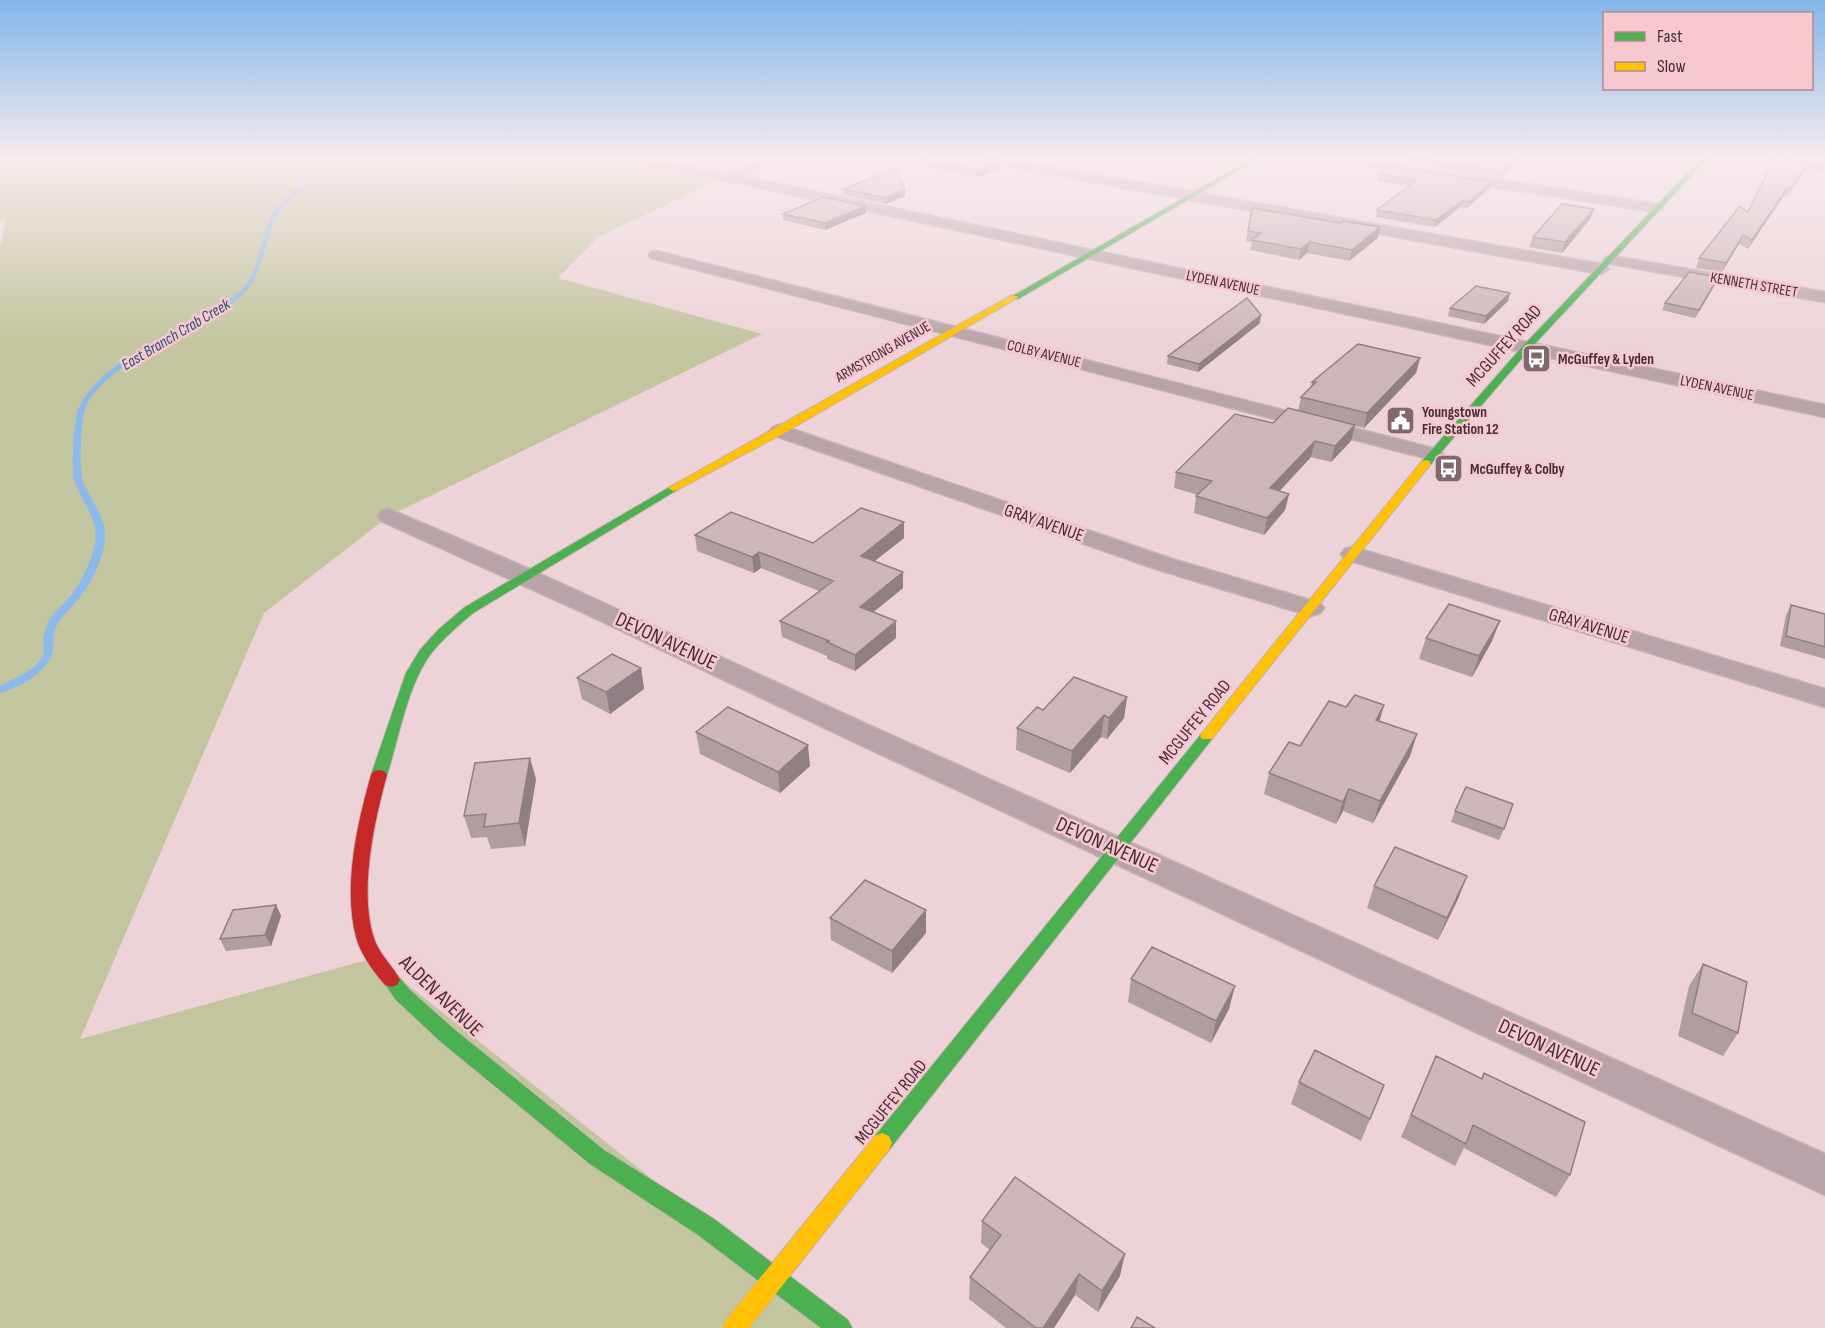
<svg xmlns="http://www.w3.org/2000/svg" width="1825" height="1328" font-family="'Sofia Sans Condensed',sans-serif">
<rect width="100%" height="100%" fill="#edd3d8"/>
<path fill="#c3c59f" d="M0,158h622l107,19 -38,16 -93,44 -40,41 204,56 -373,182 -125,97 -184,426 294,-81 466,370h-840v-1081l6,-26h-6z"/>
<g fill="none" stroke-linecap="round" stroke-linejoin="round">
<path fill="#8bbaea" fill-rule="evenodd" d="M299,158h4l3,27c-9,10 -22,17 -28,29 -16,28 -13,64 -40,85 -38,31 -137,64 -153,111 -4,10 -6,62 -2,72 7,17 20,31 22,50 1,24 -14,53 -29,70 -8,9 -15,14 -20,25 -6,15 2,25 -10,38 -10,13 -30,24 -46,28v-7c14,-8 43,-18 44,-36 0,-2 -1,-8 -1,-9 0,-8 4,-15 7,-22 5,-8 12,-13 18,-20 13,-15 24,-38 27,-57 4,-25 -15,-41 -21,-63 -3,-10 0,-63 5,-72 21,-43 82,-68 122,-90 13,-8 27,-15 38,-25 22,-20 20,-54 34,-79 6,-11 19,-19 29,-28z"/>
<defs>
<path id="street" d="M616,158h26l86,15 37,-15h17l-40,18 1083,229v12l-1096,-236 -107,-19z
M976,158h26l599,106 8,5 -8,5 -619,-112z
M1328,158h29l300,46 7,4 -7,4 -323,-50z
M1754,158h32l39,5v8l-65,-9z
M656,251l784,199 3,4 -3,4 -7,2 -782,-202 -2,-3 2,-3z
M1611,256l214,36v10l-219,-39 -2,-3 2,-3z
M780,425l392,134 148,44 4,5 -4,5 -9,3 -155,-47 -383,-134 -3,-4 3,-4z
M389,509l145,62 339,156 952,427v41l-973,-454 -268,-128 -203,-92 -3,-5 3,-5z
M1353,547l472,142v18l-480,-148 -4,-5 4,-5z"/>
<path id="fast" d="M1253,158h7l-242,141 -7,-2z
M1702,158h6l-179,192 -99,115h-8v-4l101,-115z
M673,485l5,3 -1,2 -204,123c-15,13 -31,26 -43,42 -23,32 -31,83 -43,120l-3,4h-10l-3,-4 35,-102 14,-23 18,-20 27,-23z
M1207,731l7,5 -2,3 -323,411 -7,3 -7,-3 -3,-7 3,-7 327,-403z
M391,973l6,2 13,15 45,40 149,120 110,69 134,101 4,8h-31l-123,-93 -108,-71 -149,-122 -45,-42 -14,-20 3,-5z"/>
<path id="slow" d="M1012,295l7,2 -235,136 -107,57 -4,1 -5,-3z
M1426,460l4,1v4l-218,274h-10l-2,-3 2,-3 220,-272z
M882,1133l7,3 3,7 -3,7 -140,178h-27l4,-8 149,-184z"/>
<path id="jam" d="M379,770l5,1 3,4c-13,47 -29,119 -12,166 6,15 18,25 25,39l-3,5 -6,2 -6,-2c-12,-14 -24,-30 -29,-48 -13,-52 1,-112 15,-162l3,-4z"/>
</defs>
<use href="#street" stroke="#c6b1b5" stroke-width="3"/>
<use href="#fast" stroke="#c6b1b5" stroke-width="2"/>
<use href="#slow" stroke="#c6b1b5" stroke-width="2"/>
<use href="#jam" stroke="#c6b1b5" stroke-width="2"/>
<use href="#street" fill="#b8a4a8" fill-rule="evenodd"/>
<use href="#fast" fill="#4caf50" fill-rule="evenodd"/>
<use href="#slow" fill="#ffc107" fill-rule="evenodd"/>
<use href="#jam" fill="#c62828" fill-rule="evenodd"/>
</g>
<path fill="#b09da0" d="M1402,158h119l-21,20 -99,-16z
M922,160l78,1v7l-22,9 -56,-11z
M1809,162l-4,9 -19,26h-3l-35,52 -9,-5 -17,28 -26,-4 3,-10 49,-46z
M1379,174l112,8 -2,6 -22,20 -7,-1 -25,20 -59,-10 1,-7 33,-24 -33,-5z
M844,189l61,7 -19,8 -42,-9z
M1252,208l89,15 39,4 -2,11 -29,23 -42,-8 -8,7 -49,-10 2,-8 -6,-1z
M1594,209l-4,10 -28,34 -33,-6 4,-10z
M866,213l-41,17 -42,-10v-6z
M1715,285l-20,33 -33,-8 3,-7z
M1508,301l-24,23 -36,-8 2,-8z
M1260,323l-62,49 -31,-8 1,-8z
M1420,358l-4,15 -52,55 -9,-2 -4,15 -20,21 -20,-5 -31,34 9,3 -4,16 -21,25 -70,-22 2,-17 2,-1 -24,-7 2,-16 122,-61 3,-14 10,-10 1,-5z
M695,535l118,8 91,-5 -30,23 29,27 -30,24 23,26 -41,33 -28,-12v-3l-45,-19 -2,-16 39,-30 -58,-23 -7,5 -57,-22z
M1791,605l34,9v45l-45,-13 6,-31z
M1426,638l66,3 -20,36 -53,-18z
M641,668l3,21 -34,25 -28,-15 -5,-21z
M1127,697l-3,21 -17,21 -6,-2 -31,36 -54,-23 1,-22 26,-18z
M1384,705l-5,16 38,13 -7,22 -37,67 -30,-12 -7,13 -72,-30 5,-21 77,-66z
M696,732l114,34 -30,27 -80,-39z
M536,779l-11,67 -34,3 -4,-12 -16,1 -7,-22z
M1455,811l49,18 -5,11 -48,-18z
M1467,876l-9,23 -20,41 -71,-32 7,-22z
M276,905l5,11 -10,30 -45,5 -6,-12z
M830,918l96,15 -34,40 -61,-33z
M1703,964l35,69 -15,23 -45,-20 11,-50z
M1131,979l98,30 -18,34 -83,-41z
M1436,1056l45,23 3,-6 86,102 -14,22 -92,-49 -9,18 -54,-29z
M1299,1082l85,3 -23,56 -70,-37z
M982,1221l138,55 -22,36 -23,-17 -21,33h-48l-37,-29 1,-22 20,-27 -9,-7z"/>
<path fill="#907f82" d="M1516,158h5l-21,20 2,-7z
M1000,161v7l-22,9v-6z
M1809,162l-4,9 -19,26 4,-8z
M1491,182l-2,6 -22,20 2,-6z
M1787,188l-4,9 -35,52 4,-9z
M905,189v7l-19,8v-6z
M1462,201l-2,6 -25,20 1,-7z
M866,206v7l-41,17v-7z
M1594,209l-4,10 -28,34 3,-11z
M1380,227l-2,11 -29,23 3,-11z
M1743,235l-4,9 -17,28 4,-9z
M1310,242l-3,11 -8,7 2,-11z
M1718,277l-3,8 -20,33 4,-8z
M1510,293l-2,8 -24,23 2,-8z
M1261,315l-1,8 -62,49 1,-8z
M1420,358l-4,15 -52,55 3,-15z
M1355,425l-4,16 -20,21 4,-16z
M1315,441l-4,16 -45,48 4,-17z
M1289,494l-4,16 -21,25 3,-17z
M904,522v16l-43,34v-16z
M759,552l2,16 -7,5 -2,-16z
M903,572v16l-43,35v-16z
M896,621v17l-41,33v-16z
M1500,621l-8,20 -20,36 7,-21z
M641,668l3,21 -34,25 -4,-22z
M1127,697l-3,21 -17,21 2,-21z
M1384,705l-6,22 -2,-7z
M1104,715l-3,22 -31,36 2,-22z
M1417,734l-7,22 -37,67 7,-22z
M808,745l2,21 -30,27 -2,-21z
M530,758l6,21 -11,67 -6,-23z
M1349,789l-6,22 -7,13 7,-22z
M1467,876l-9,23 -20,41 9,-22z
M276,905l5,11 -10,30 -6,-11z
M926,910v23l-34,40v-22z
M1235,986l-6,23 -18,34 5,-22z
M1125,1254l-5,22 -22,36 4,-21z
M1079,1274l-4,21 -21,33h-11z"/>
<path fill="#cdb6ba" stroke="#907f82" stroke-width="1.5" d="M927,158h55l18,3 -22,10 -56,-11z
M1413,158h103l-14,13z
M1774,158l35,4 -19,27 -3,-1 -35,52 -9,-5 -17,28 -27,-5 41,-52 8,6z
M1389,166l102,16 -22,20 -7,-1 -26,19 -59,-10 40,-30 -38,-6z
M896,168l9,21 -19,9 -42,-9z
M823,197l43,9 -41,17 -42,-9z
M1562,204l32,5 -29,33 -32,-5z
M1252,208l89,15 2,-2 37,6 -28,23 -42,-8 -9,7 -49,-9 9,-7 -13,-2z
M1689,272l29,5 -19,33 -34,-7z
M1476,286l34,7 -24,23 -36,-8z
M1247,298l14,17 -62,49 -31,-8z
M1358,344l62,14 -53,55 -66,-16 15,-15h-4z
M1288,408l67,17 -20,21 -20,-5 -45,47 19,6 -22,24 -71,-22 16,-15 -36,-9 59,-58 38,9z
M861,508l43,14 -43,34 42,16 -43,35 36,14 -41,34 -28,-13 2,-1 -49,-20 53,-40 -74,-29 -7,5 -57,-22 36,-23 82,31z
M1449,604l51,17 -21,35 -53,-18z
M1791,605l34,9v33l-39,-11z
M612,654l29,14 -35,24 -29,-14z
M1074,677l53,20 -18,21 -5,-3 -32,36 -55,-23 20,-21 6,3z
M1355,695l29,10 -8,15 41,14 -37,67 -31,-12 -6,13 -74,-29 20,-31 11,4 29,-45 17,6z
M728,707l80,38 -30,27 -82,-40z
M530,758l-11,65 -35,4 2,-13 -22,2 11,-53z
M1466,787l47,17 -9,25 -49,-18z
M1395,847l72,29 -20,42 -73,-32z
M865,880l61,30 -34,41 -62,-33z
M276,905l-11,30 -45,4 13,-29z
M1152,947l83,39 -19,35 -85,-42z
M1703,964l44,18 -9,51 -46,-20z
M1315,1050l69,35 -14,34 -71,-37z
M1436,1056l46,23 2,-6 101,49 -15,53 -97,-50 -7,19 -55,-29z
M1015,1177l110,77 -23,37 -23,-17 -36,54h-7l-66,-51 31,-42 -19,-14z
M1137,1317l18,11h-24z"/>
<linearGradient id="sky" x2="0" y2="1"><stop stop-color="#83b6e9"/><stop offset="0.46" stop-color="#f7ebed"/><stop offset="1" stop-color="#f7ebed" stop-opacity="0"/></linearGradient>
<rect width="1825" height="344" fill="url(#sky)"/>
<defs>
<symbol id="bus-square" viewBox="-11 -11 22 22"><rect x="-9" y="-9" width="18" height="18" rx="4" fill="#80686d" stroke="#f8c8d1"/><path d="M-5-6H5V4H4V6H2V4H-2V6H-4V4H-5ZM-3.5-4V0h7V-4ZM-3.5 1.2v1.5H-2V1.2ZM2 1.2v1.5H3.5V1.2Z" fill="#fff"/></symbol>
<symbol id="civic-square" viewBox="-11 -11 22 22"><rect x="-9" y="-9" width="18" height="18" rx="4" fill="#80686d" stroke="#f8c8d1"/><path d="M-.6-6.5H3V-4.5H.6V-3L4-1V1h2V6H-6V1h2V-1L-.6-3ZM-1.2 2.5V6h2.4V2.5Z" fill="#fff"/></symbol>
</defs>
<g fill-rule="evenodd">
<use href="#bus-square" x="1520" y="342" width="33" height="33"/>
<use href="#civic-square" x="1384" y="404" width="33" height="33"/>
<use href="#bus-square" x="1432" y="452" width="33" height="33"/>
</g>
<g text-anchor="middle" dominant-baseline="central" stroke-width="5" stroke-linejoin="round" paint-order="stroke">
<g font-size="15" fill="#452e33" stroke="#f8c8d1">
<text transform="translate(1223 283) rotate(12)">LYDEN AVENUE</text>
<text transform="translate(1754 285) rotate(10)">KENNETH STREET</text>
<text transform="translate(883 352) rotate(-30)">ARMSTRONG AVENUE</text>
<text transform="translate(1044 354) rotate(14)">COLBY AVENUE</text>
<text transform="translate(1717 388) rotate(12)">LYDEN AVENUE</text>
</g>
<g font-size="15" font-weight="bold" fill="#452e33" stroke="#f8c8d1" text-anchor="start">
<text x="1558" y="359">McGuffey &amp; Lyden</text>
<text x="1422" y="412">Youngstown<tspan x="1422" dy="17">Fire Station 12</tspan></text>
<text x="1470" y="469">McGuffey &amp; Colby</text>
</g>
<g font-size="16" font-style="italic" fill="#285173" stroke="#f8c8d1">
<text transform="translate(176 335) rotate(-31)">East Branch Crab Creek</text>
</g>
<g font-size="18" fill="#452e33" stroke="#f8c8d1">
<text transform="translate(1504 346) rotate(-48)">MCGUFFEY ROAD</text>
<text transform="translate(1044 523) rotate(19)">GRAY AVENUE</text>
<text transform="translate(1589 626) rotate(17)">GRAY AVENUE</text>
<text transform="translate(1195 722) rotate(-51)">MCGUFFEY ROAD</text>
<text transform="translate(891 1102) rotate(-51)">MCGUFFEY ROAD</text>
</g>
<g font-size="21" fill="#452e33" stroke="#f8c8d1">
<text transform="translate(666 641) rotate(25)">DEVON AVENUE</text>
<text transform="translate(1107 845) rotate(24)">DEVON AVENUE</text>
<text transform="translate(441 996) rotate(44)">ALDEN AVENUE</text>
<text transform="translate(1549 1048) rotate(25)">DEVON AVENUE</text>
</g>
</g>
<rect x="1603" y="12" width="210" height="78" fill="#f8c8d1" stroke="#b08a92" stroke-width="1.5"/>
<rect x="1615" y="32" width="30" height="9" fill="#4caf50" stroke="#b08a92" stroke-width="1.5"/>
<text x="1657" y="42" font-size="18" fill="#452e33">Fast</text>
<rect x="1615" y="62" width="30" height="9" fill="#ffc107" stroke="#b08a92" stroke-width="1.5"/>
<text x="1657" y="72" font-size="18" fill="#452e33">Slow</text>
</svg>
